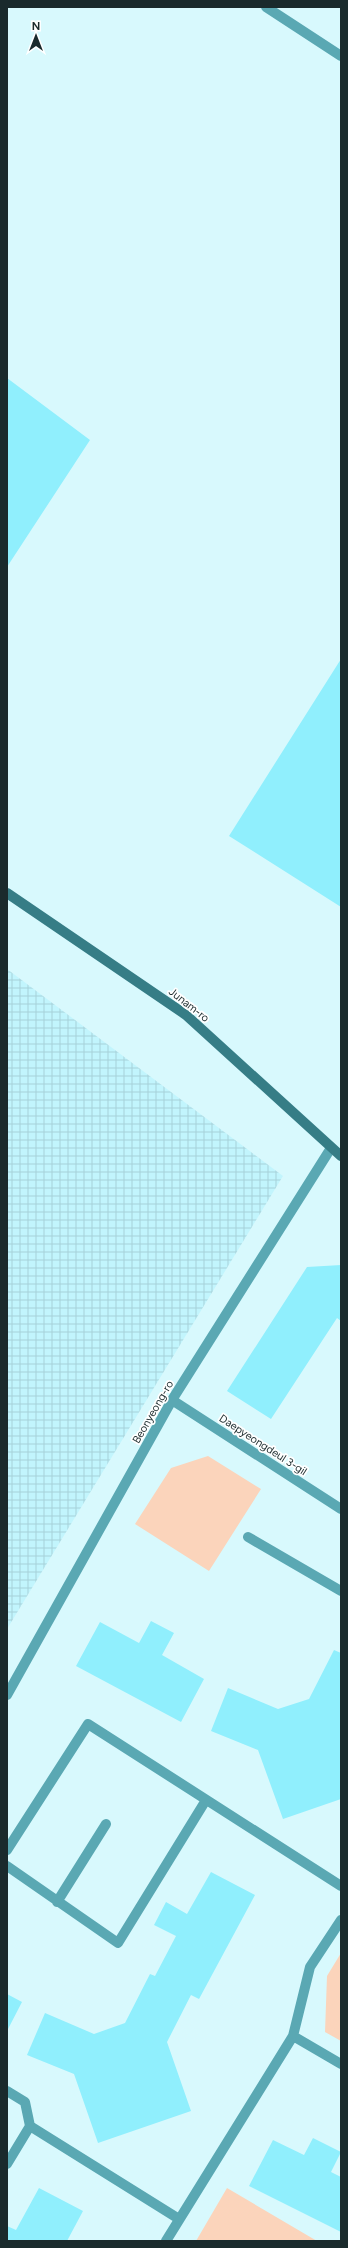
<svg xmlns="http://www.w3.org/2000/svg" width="348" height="2248" font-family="Figtree,sans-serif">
<defs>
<pattern id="industrial-grid" width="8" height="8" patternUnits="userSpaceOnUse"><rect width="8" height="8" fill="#c2f5fd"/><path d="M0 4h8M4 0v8" fill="none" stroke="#a6d2d9"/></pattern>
</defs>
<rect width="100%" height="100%" fill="#d8f9fd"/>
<path fill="url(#industrial-grid)" d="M7,969l276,207 -276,453z"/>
<path fill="#fbd4bb" d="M208,1456l53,33 -52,82 -74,-47 36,-56z
M341,1953v88l-16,-9 2,-56z
M227,2188l90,53h-121z"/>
<path fill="#90effd" d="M7,378l83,62 -83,127z
M341,659v248l-112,-71z
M341,1265v56l-4,-3 -66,101 -44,-28 80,-124z
M151,1621l23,12 -12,22 42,24 -23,43 -105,-56 24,-44 39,21z
M334,1650l7,3v146l-58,20 -25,-69 -47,-19 17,-43 50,21 31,-10z
M211,1872l44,23 -56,104 -8,-4 -24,47 24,69 -93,32 -24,-69 -47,-19 18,-42 49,21 31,-11 25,-49 5,2 21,-40 -22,-11 12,-23 21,12z
M7,1994l15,8 -15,29z
M313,2138l28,14 -10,20 10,5v55l-92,-46 24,-46 31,15z
M39,2188l44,23 -16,30h-60v-15l9,4z"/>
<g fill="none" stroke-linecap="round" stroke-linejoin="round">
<path stroke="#5aa8b3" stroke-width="10" d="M248,1537l93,54
M7,1850l81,-126 253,162
M7,1866l111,77 88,-143
M57,1902l49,-78
M293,2036l17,-69 31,-47
M7,2091l18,11 5,24 -23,38
M30,2126l149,93
M166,2241l127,-205 48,28"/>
<path stroke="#5aa8b3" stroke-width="10" d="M266,7l75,49
M172,1400l169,109
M7,1695l165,-295 159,-252"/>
<path stroke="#367d86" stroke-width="10" d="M7,893l179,122 155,141"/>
</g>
<g text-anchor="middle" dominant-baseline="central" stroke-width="3.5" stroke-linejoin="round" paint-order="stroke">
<g font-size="11" fill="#1a2a2c" stroke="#fff">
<text transform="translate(189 1005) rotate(38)">Junam-ro</text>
<text transform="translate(153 1412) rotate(-60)">Beonyeong-ro</text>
<text transform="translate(263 1445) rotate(33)">Daepyeongdeul 3-gil</text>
</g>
</g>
<rect width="348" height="2248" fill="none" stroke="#1a2a2c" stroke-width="16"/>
<g transform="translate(36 36)" stroke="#ffffff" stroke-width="3" paint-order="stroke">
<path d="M0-3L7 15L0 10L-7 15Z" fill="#1a2a2c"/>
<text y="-6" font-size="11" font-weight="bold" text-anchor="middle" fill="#1a2a2c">N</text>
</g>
</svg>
